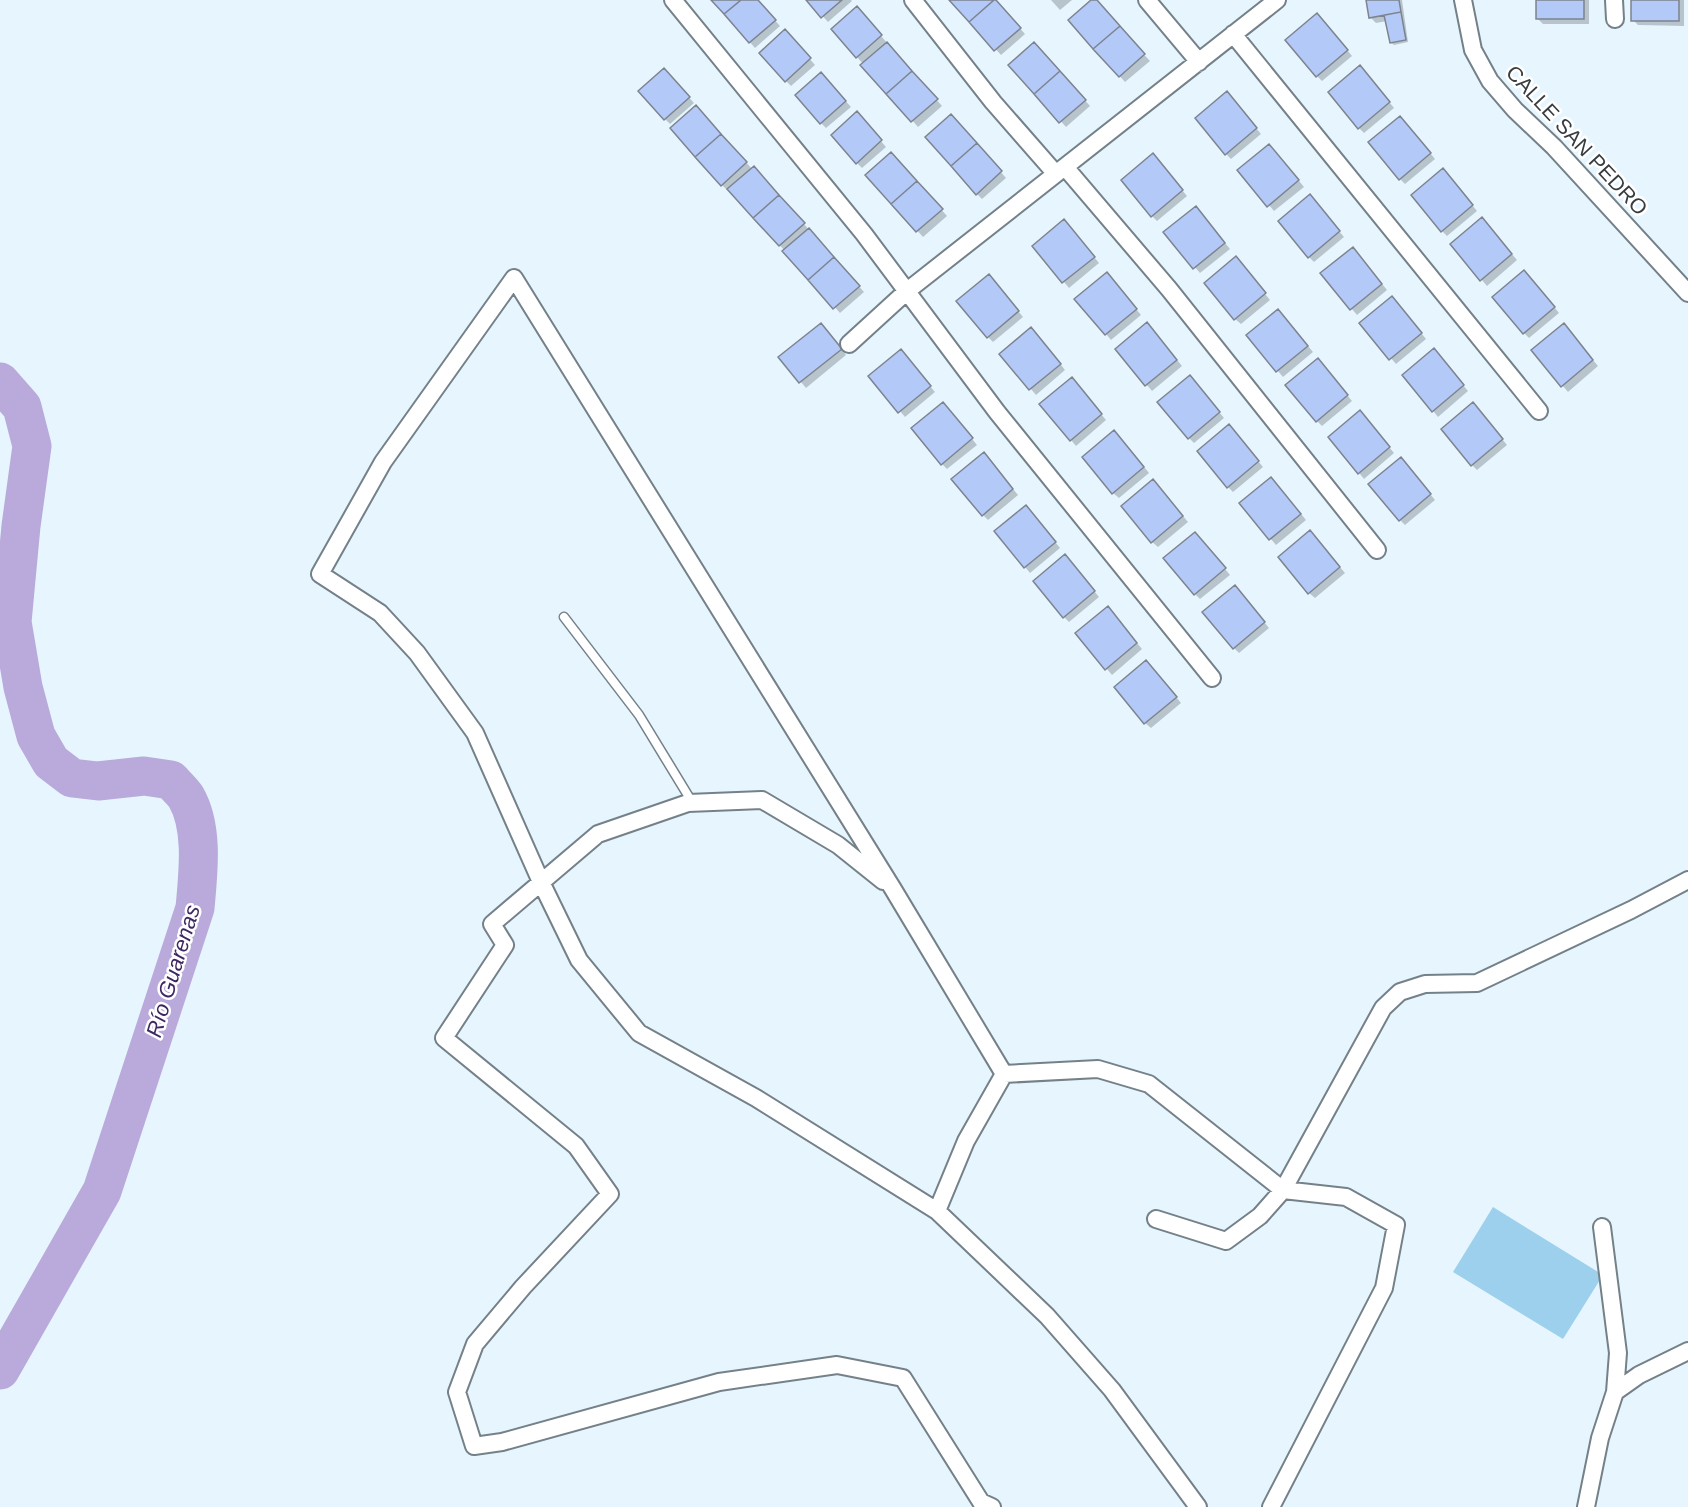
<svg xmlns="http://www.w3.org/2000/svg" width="1688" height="1507" font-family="Arial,sans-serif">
<rect width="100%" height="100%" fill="#e7f6fe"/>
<path fill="#9cd0ed" d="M1493,1207l110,68 -40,64 -110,-67z"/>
<path fill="#0003" d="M713,0h44l23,26 -25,22z
M808,0h43l1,1 -24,21z
M951,0h44l30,34 -24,21z
M1051,0h21l-12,10z
M1093,0l57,61 -25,21 -55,-61z
M1367,0h35l6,42 -14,3 -3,-2 -4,-22 -11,2 -6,-6z
M1537,0h52v24h-46l-6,-6z
M1632,0h52v26l-46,-1 -5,-5z
M862,14l80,92 -24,21 -61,-70z
M1323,20l29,36 -30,25 -5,-5z
M791,37l24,28 -24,21 -5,-5z
M1040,50l50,56 -24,21 -56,-62z
M1365,72l29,36 -30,25 -5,-5z
M669,75l25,28 -24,21 -5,-5z
M826,79l25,28 -25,21 -5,-5z
M1232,99l29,35 -30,25 -5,-5z
M702,112l50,57 7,4 105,119 -24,21 -111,-125 -2,2 -5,-5z
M862,119l24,28 -24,21 -5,-5z
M957,121l49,57 -24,21 -5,-5z
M1406,123l29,36 -30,25 -5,-5z
M1275,151l29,36 -30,24 -35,-41z
M896,159l51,57 -24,21 -56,-62z
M1158,161l29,35 -30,25 -5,-5z
M1448,175l29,36 -30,25 -5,-5z
M1315,202l29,35 -30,25 -5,-5z
M1201,213l29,36 -30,24 -35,-40z
M1487,225l30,35 -30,26 -35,-41z
M1070,227l29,36 -30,25 -35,-42z
M1358,254l29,36 -30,25 -35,-41z
M1241,264l29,36 -29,24 -6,-5z
M1530,277l29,36 -30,25 -5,-5z
M1112,279l29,36 -30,25 -34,-41z
M994,282l29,35 -30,25 -5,-5z
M1397,303l29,36 -30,25 -35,-41z
M1283,316l30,36 -30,25 -35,-41z
M826,330l20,25 -40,33 -26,-31z
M1153,330l29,36 -30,25 -35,-41z
M1569,331l29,35 -30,26 -35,-41z
M1037,334l28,36 -29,25 -35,-41z
M1439,356l29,35 -30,26 -34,-42z
M906,357l29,35 -30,25 -35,-41z
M1323,366l29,35 -30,25 -5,-5z
M1195,382l29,36 -30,25 -5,-5z
M1077,385l29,35 -30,26 -5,-6z
M948,409l29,36 -30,24 -5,-5z
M1478,409l29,36 -30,25 -5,-5z
M1365,418l29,35 -30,26 -34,-42z
M1234,432l29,35 -30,25 -5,-5z
M1120,437l29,36 -30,25 -6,-5z
M989,460l29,35 -30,25 -5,-5z
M1406,464l29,36 -30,25 -5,-5z
M1277,484l29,36 -30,25 -35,-41z
M1159,487l29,35 -30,25 -6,-5z
M1031,512l29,36 -30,25 -34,-41z
M1315,538l30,35 -30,25 -6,-5z
M1201,539l29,36 -30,24 -5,-5z
M1070,561l29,36 -30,25 -5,-5z
M1240,593l29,35 -30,25 -5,-5z
M1113,614l29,35 -30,26 -35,-42z
M1152,667l29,36 -30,25 -6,-5z"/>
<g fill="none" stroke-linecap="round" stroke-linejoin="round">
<path stroke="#b9aadb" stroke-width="39" d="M0,382l22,25 10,39 -11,80 -9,96 11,65 13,49 15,26 21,16 26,3 46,-5 27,4c4,5 11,11 15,17 18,31 12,77 9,111l-93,283 -102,179"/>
</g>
<path fill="#b3c9f8" stroke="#7d838f" stroke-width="1.5" d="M711,0h30l-17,14z
M741,0h17l18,20 -27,23 -25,-29z
M806,0h36l-21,18z
M949,0h45l-25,22z
M994,0h2l25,28 -27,23 -25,-29z
M1091,0h6l23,26 -27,23 -25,-29z
M1366,0h33l2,12 -32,6z
M1536,0h48v19h-48z
M1631,0h48v21h-48z
M857,6l25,29 -26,23 -25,-29z
M1401,12l5,28 -16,3 -6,-28z
M1317,13l31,37 -32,27 -31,-37z
M1120,26l25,28 -26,23 -26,-28z
M785,29l26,29 -26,24 -26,-29z
M887,42l25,29 -26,23 -26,-29z
M1034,42l26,29 -26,23 -26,-29z
M1360,65l30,37 -32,27 -30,-37z
M664,68l26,29 -26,23 -26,-29z
M912,71l26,28 -27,23 -25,-28z
M1060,71l26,29 -27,23 -25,-29z
M821,72l25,29 -26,23 -25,-29z
M1227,91l30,37 -32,27 -30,-37z
M696,105l25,29 -26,23 -25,-29z
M857,111l25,29 -26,24 -25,-29z
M951,114l26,29 -26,23 -26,-29z
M1400,116l31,37 -32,27 -31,-38z
M721,134l26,28 -26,24 -26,-29z
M977,143l25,28 -26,24 -25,-29z
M1269,144l30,36 -32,27 -30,-37z
M891,152l26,29 -26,23 -26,-29z
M1153,153l30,37 -32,27 -30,-37z
M754,166l25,29 -26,23 -26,-29z
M1443,168l30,37 -32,27 -30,-37z
M917,181l26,28 -27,23 -25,-28z
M1310,194l30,37 -32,27 -30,-37z
M779,195l26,28 -26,23 -26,-28z
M1196,206l29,37 -32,26 -30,-37z
M1482,217l30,37 -32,27 -30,-37z
M1064,219l31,38 -33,26 -30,-37z
M809,228l25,29 -26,23 -26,-29z
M1353,247l29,37 -32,26 -30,-37z
M1236,256l30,37 -32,27 -30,-37z
M834,257l26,29 -27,23 -25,-29z
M1524,270l31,37 -32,27 -31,-37z
M1107,272l30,37 -32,26 -31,-36z
M989,274l30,37 -32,27 -31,-37z
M1392,296l30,37 -33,27 -30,-37z
M1278,309l30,37 -32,26 -30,-37z
M1147,322l30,38 -32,26 -30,-37z
M821,323l21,26 -43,34 -21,-26z
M1564,323l29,37 -32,27 -30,-37z
M1031,327l30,37 -32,26 -30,-36z
M1434,348l30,37 -32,27 -30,-37z
M901,349l30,37 -33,27 -30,-37z
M1318,358l30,37 -32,27 -31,-37z
M1190,375l30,37 -32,27 -31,-37z
M1072,377l30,37 -32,27 -31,-37z
M943,402l30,36 -32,27 -30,-37z
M1473,402l30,37 -32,27 -30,-37z
M1360,410l30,37 -32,27 -30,-37z
M1229,424l30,37 -32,27 -30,-37z
M1114,430l30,37 -32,27 -30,-37z
M984,452l29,37 -31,27 -31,-37z
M1401,457l30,37 -32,27 -31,-37z
M1271,477l30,37 -32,26 -30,-37z
M1153,479l30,37 -32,27 -30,-37z
M1026,505l30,37 -32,26 -30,-37z
M1310,530l30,37 -32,27 -30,-37z
M1195,532l31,36 -32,27 -31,-37z
M1065,554l30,37 -32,27 -30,-37z
M1235,585l30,37 -32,27 -31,-37z
M1108,606l29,37 -32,27 -30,-37z
M1146,660l31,37 -33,27 -30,-37z"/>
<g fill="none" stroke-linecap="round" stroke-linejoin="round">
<defs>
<path id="service" d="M564,617l75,98 53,87"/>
<path id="minor" d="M673,0l191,234 133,178 215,266
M913,0l80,102 63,72
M1147,0l52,62
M1463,0l10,50 17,31 25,29 39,37 134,146
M1614,0l1,19
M1233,34l306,377
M1065,167l104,122 208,261
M849,344l58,-53 370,-291
M883,881l-45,-36 -76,-45 -74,3 -90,31 -106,90 13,21 -61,93 132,108 34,48 -87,93 -48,57 -18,48 17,54 28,-4 217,-60 118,-17 66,13 78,124 11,5
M1004,1074l-111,-185 -379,-611 -131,184 -63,112 60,39 37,40 58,80 66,149 38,78 60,73 117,65 181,113 110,105 65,74 86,117
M1004,1074l94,-5 51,15 134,106 63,7 50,28 -12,63 -113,219
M937,1211l29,-70 38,-67
M1156,1219l70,22 34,-25 23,-26 100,-182 17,-16 25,-8 52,-1 154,-73 57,-30
M1602,1227l16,126 -3,39
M1586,1507l14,-69 15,-46 24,-17 49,-24"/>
</defs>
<use href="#service" stroke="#748188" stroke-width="11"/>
<use href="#minor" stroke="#748188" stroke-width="20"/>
<use href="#service" stroke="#fff" stroke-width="8"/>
<use href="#minor" stroke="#fff" stroke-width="16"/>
</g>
<g text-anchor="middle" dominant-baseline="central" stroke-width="5" stroke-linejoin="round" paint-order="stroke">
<g font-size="21" fill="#363c3f" stroke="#fff">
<text transform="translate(1577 140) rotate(47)">CALLE SAN PEDRO</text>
</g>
<g font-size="22" font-style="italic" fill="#3e2762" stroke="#fff">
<text transform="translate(173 971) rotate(-73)">Río Guarenas</text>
</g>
</g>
</svg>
